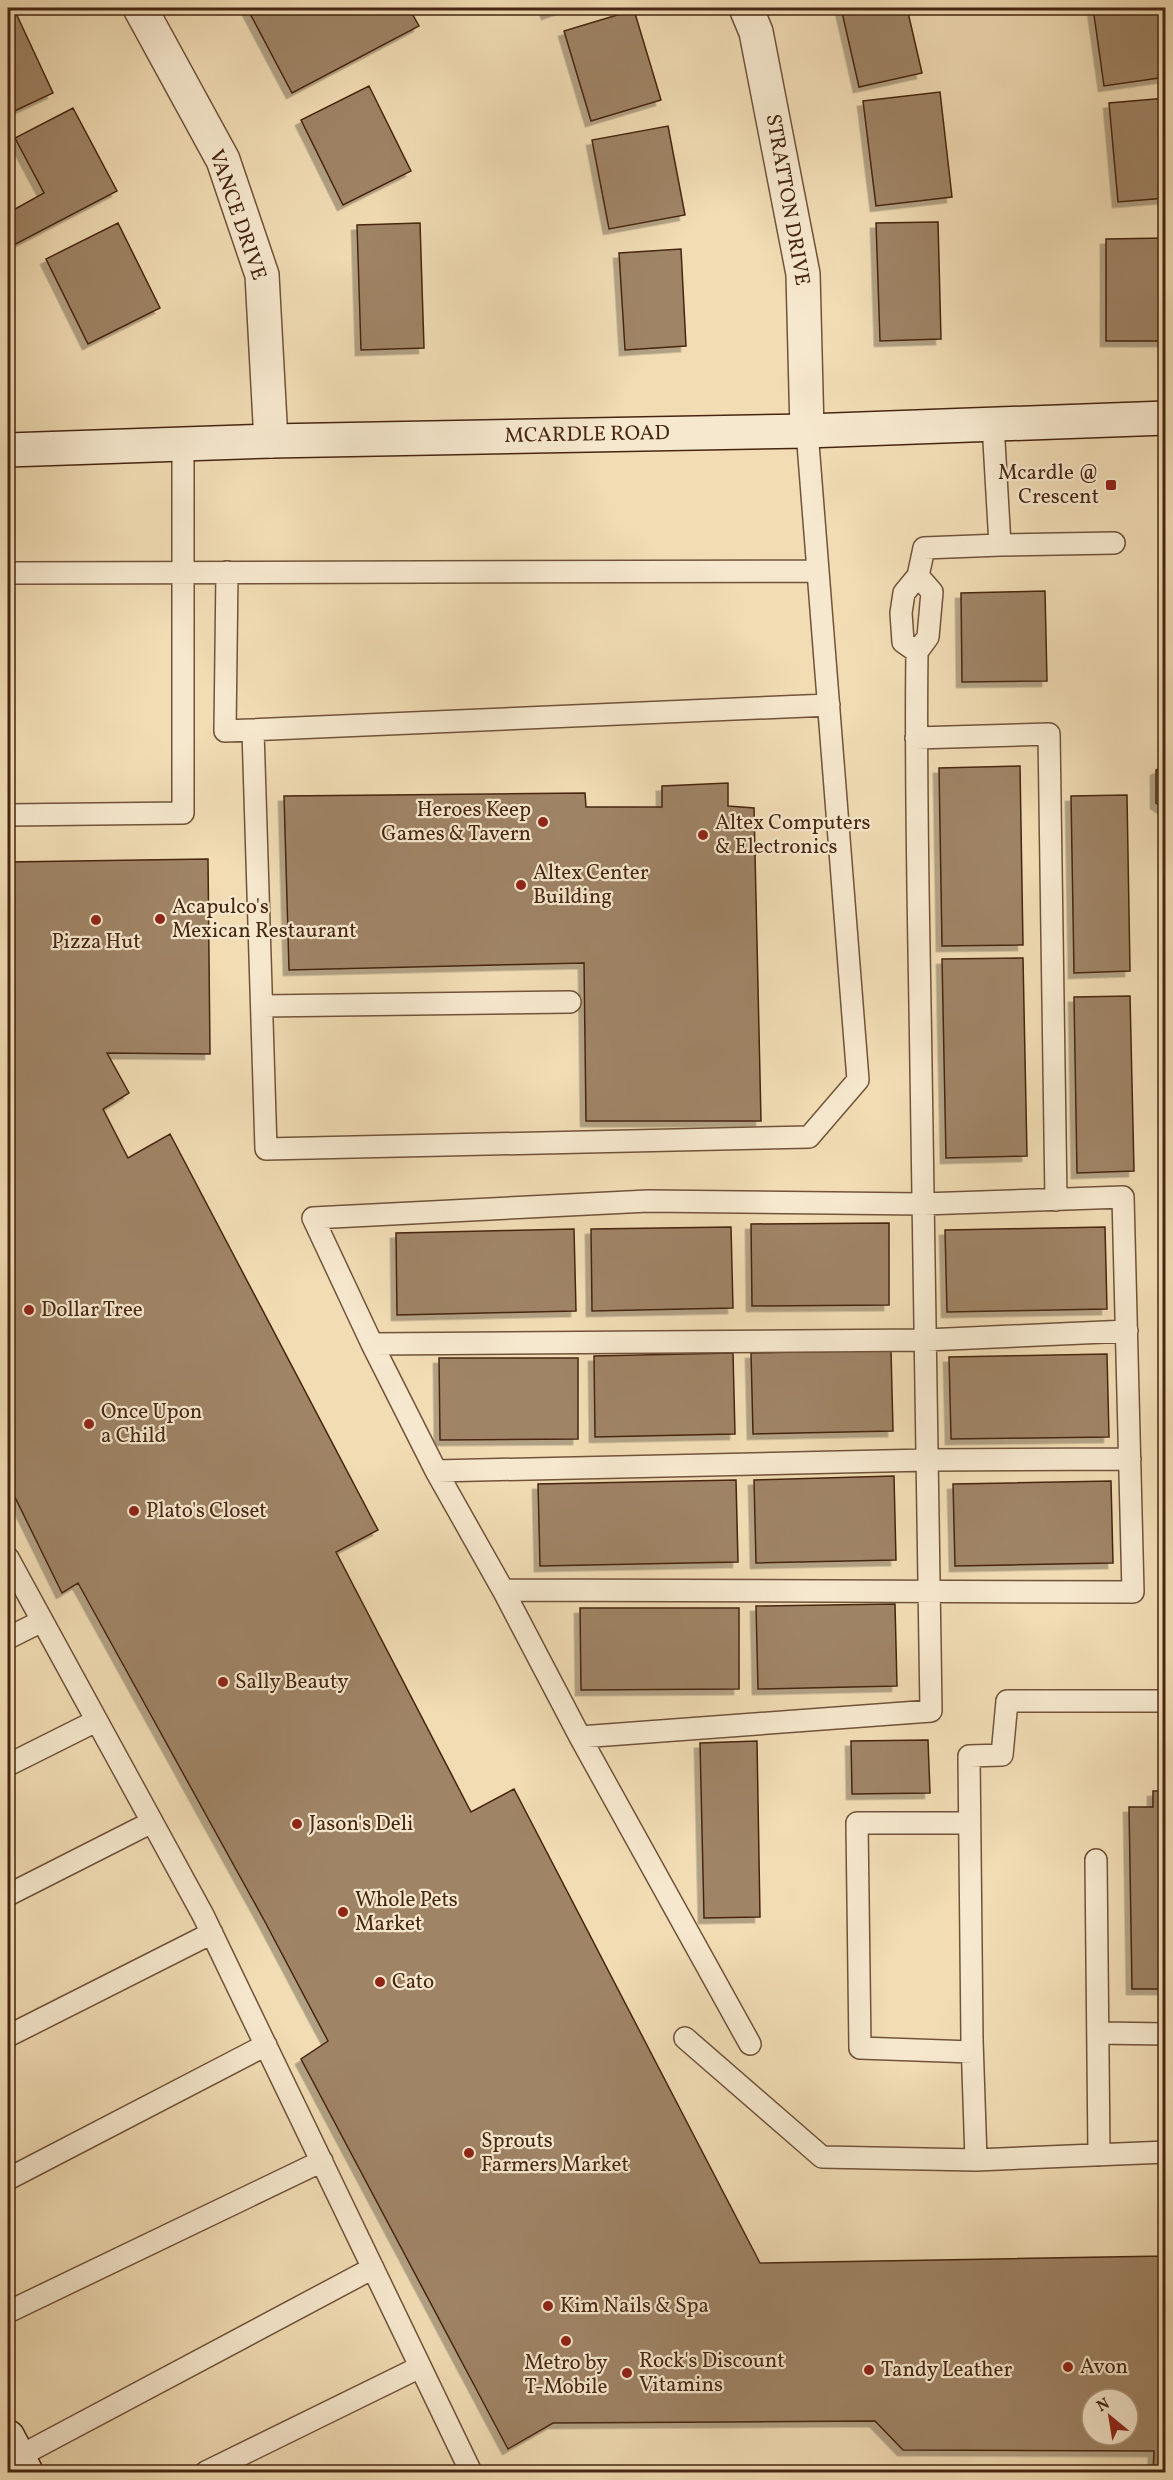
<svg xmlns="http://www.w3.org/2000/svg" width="1173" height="2480" font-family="Vollkorn,serif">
<defs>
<filter id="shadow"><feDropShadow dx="-5.5" dy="5.5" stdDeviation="0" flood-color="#0004"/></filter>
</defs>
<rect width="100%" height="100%" fill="#f1dcb4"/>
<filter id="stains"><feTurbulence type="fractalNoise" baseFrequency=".00333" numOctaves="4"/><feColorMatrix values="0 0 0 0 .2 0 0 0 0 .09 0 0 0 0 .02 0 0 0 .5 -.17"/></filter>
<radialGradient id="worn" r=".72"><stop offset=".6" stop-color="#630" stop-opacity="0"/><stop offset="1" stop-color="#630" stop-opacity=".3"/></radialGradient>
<path fill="#9f8466" stroke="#462511" stroke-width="1.5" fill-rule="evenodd" filter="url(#shadow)" d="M247,8h162l10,18 -127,67z
M545,8h19l-17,6z
M841,8h66l15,65 -63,14z
M1093,8h73v69l-62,9z
M14,9l39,84 -45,21v-101z
M634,10l27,90 -70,21 -27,-90z
M369,86l42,85 -68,34 -42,-85z
M940,92l12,105 -76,9 -13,-105z
M1166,98v100l-48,4 -9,-99z
M73,108l44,83 -109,57v-35l36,-20 -29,-55z
M668,126l17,89 -76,14 -17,-89z
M938,222l3,117 -61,2 -4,-118z
M118,223l42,85 -72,36 -42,-85z
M420,223l4,125 -63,2 -4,-125z
M1166,238v103h-60v-102z
M681,249l5,97 -61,4 -6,-97z
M1045,591l2,90 -85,1 -1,-89z
M1020,766l3,179 -81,1 -3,-178z
M1166,766v44l-10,-7v-33z
M728,783v23l26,2 7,313h-175l-2,-158 -295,7 -5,-174 301,-3 1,14h76v-21z
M1127,795l3,176 -56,2 -3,-177z
M208,859l2,195 -103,-1 22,40 -26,16 25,49 42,-24 208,396 -42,22 135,260 43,-23 246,474 405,-7 1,-9v225h-13l1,-21 -251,-1 -28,-29 -322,2 -45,26 -207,-390 27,-18 -64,-121 -186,-337 -16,10 -54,-110v-621zM1092,2399h36v36h-36z
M1023,958l4,198 -81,2 -4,-199z
M1130,996l4,175 -57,2 -3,-176z
M889,1223v82l-137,1 -1,-82z
M731,1227l2,81 -141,3 -1,-82z
M1105,1227l2,82 -160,3 -2,-82z
M574,1229l2,82 -179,4 -1,-82z
M891,1350l2,81 -140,3 -2,-81z
M733,1353l2,81 -140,3 -1,-81z
M1107,1354l2,83 -158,2 -2,-82z
M439,1358h139v81l-138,1z
M894,1476l2,84 -140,3 -2,-83z
M736,1480l2,82 -198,4 -2,-82z
M1111,1481l2,82 -158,3 -2,-82z
M895,1604l2,82 -139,3 -2,-83z
M580,1608h159v81l-158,1z
M928,1740l2,53 -78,1 -1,-53z
M757,1741l3,176 -56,1 -4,-175z
M1153,1791h13v198h-34l-3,-182h24z"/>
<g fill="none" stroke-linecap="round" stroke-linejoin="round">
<defs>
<path id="lane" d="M1000,545l114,-2
M227,572l-2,159 604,-26
M8,573l810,-2
M918,576l14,16 -4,45 -11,15 -14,-10 -2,-29 3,-20 14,-17 6,-28 76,-3 -7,-121
M253,731l13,418 543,-12 49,-57 -51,-649
M916,738l133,-4 7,466
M8,815l175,-2v-369
M262,1006l308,-4
M372,1344l554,-4 201,-9
M436,1471l491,-11 203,-1
M8,1558l195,357 268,557
M503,1590l630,2 -10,-395 -200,7 -275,-3 -335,17 59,126 64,127 67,119 77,147 351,-26c-3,-215 -7,-429 -10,-644 -2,-138 -6,-277 -4,-415
M8,1638l34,-17
M580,1737l170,307
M8,1765l88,-44
M969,1823h-112l3,225 112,4
M1096,1860l3,295
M8,1895l144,-73
M1099,2033l67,1
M8,2036l204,-103
M685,2038l137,119 154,3 190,-8
M976,2160l-4,-120 -3,-284 33,-1 5,-54h159
M8,2179l258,-134
M8,2312l314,-151
M18,2457l355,-189
M206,2472l214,-105"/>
<path id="street" d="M140,8l83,152 39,115 9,166
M746,8l10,24 47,242 4,157"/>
<path id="secondary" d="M8,450l263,-9 536,-10 359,-13
M8,2437l18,35"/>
</defs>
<use href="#lane" stroke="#71533a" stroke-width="24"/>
<use href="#street" stroke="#71533a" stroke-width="36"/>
<use href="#secondary" stroke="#462511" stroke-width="36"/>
<use href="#lane" stroke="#f6e8ce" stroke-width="21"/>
<use href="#street" stroke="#f6e8ce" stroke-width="33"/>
<use href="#secondary" stroke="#f6e8ce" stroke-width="33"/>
</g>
<g fill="#8f2418" stroke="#f6e8ce" stroke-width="2">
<rect x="1105" y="479" width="12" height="12" rx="3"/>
<circle cx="543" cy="822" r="6"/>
<circle cx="703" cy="835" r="6"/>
<circle cx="521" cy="885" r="6"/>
<circle cx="160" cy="919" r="6"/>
<circle cx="96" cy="920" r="6"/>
<circle cx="29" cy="1310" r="6"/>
<circle cx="89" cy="1424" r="6"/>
<circle cx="134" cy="1511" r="6"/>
<circle cx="223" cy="1682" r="6"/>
<circle cx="297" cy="1824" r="6"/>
<circle cx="343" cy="1912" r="6"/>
<circle cx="380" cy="1982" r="6"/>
<circle cx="469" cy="2153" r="6"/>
<circle cx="548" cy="2306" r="6"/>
<circle cx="566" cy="2341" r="6"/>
<circle cx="1068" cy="2367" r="6"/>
<circle cx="869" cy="2370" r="6"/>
<circle cx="627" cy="2373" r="6"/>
</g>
<g text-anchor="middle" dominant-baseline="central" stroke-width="4.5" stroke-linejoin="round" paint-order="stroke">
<g font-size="21" fill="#462511" stroke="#f6e8ce">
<text transform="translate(787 200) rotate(80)">STRATTON DRIVE</text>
<text transform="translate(237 215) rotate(71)">VANCE DRIVE</text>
<text transform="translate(587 435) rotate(-1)">MCARDLE ROAD</text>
</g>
<g font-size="21" fill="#462511" stroke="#f6e8ce" text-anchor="start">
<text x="1099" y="473" text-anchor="end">Mcardle @<tspan x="1099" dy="24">Crescent</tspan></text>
<text x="531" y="810" text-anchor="end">Heroes Keep<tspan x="531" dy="24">Games &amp; Tavern</tspan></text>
<text x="715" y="823">Altex Computers<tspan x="715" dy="24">&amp; Electronics</tspan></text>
<text x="533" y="873">Altex Center<tspan x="533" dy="24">Building</tspan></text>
<text x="172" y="907">Acapulco's<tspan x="172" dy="24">Mexican Restaurant</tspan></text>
<text x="96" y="942" text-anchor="middle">Pizza Hut</text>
<text x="41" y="1310">Dollar Tree</text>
<text x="101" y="1412">Once Upon<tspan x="101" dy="24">a Child</tspan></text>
<text x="146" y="1511">Plato's Closet</text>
<text x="235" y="1682">Sally Beauty</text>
<text x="309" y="1824">Jason's Deli</text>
<text x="355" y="1900">Whole Pets<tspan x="355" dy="24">Market</tspan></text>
<text x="392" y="1982">Cato</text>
<text x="481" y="2141">Sprouts<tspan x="481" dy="24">Farmers Market</tspan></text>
<text x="560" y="2306">Kim Nails &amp; Spa</text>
<text x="639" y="2361">Rock's Discount<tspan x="639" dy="24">Vitamins</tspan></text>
<text x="566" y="2363" text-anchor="middle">Metro by<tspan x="566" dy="24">T-Mobile</tspan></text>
<text x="1080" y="2367">Avon</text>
<text x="881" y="2370">Tandy Leather</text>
</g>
</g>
<rect width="1173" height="2480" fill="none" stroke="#f1dcb4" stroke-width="30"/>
<rect x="9" y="9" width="1155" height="2462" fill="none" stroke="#462511" stroke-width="3"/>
<rect x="15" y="15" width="1143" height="2450" fill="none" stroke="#462511" stroke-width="1.5"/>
<g transform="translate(1110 2417) rotate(330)"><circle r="28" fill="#f6e8ce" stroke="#b09a82" stroke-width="1.5"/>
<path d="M0-4.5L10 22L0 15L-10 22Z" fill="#8f2418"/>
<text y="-9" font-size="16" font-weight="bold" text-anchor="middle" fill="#462511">N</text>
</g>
<rect width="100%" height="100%" filter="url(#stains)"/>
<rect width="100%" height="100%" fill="url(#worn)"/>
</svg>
